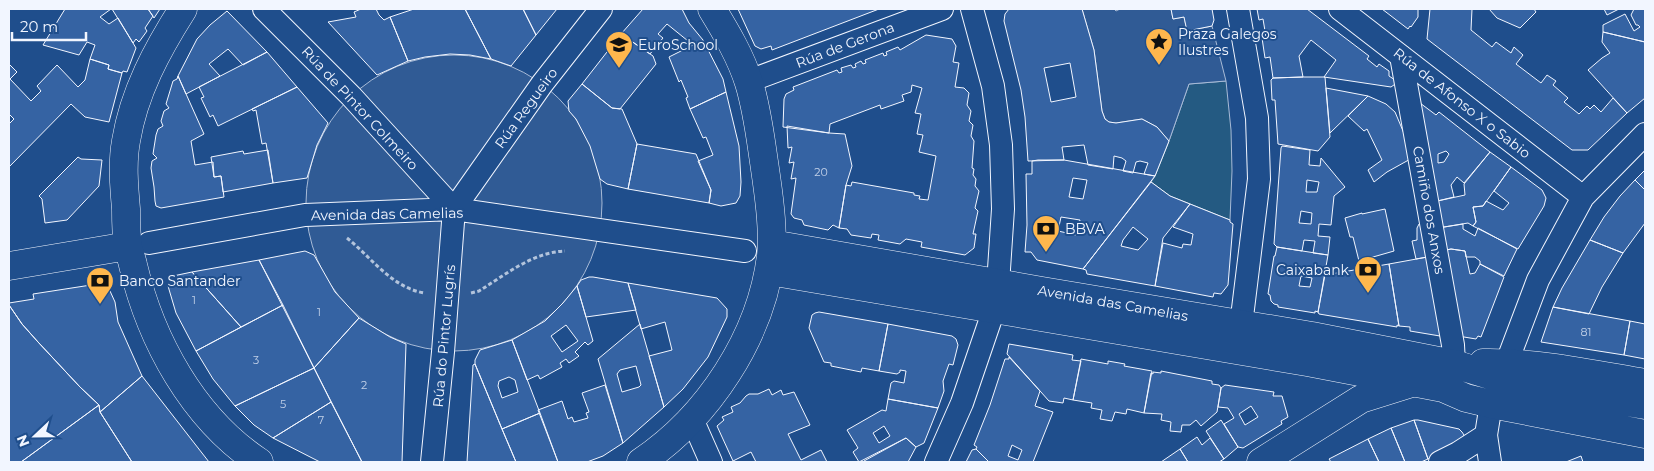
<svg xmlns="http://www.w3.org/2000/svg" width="1654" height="471" font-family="Montserrat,sans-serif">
<rect width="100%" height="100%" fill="#1f4e8c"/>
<path fill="#245a82" stroke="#a8bbd7" d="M1226,81l5,49 1,41 -2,49 -60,-24 -19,-14 4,-6 14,-35 20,-57z"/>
<path fill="#305b95" stroke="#a8bbd7" d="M1082,9h32l2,2 4,-2h51l2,10 11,-2 3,14 25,-5 14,55 -37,3 -20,57 -12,-14 -15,-8 -26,4 -7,-1 -4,-3 -3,-8 -8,-61z
M306 203a148 148 0 1 1 296 0a148 148 0 1 1-296 0Z"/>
<path fill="#3563a3" stroke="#f2f6ff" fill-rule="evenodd" d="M65,9h46l-11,8 9,7 9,-6 18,30 -9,24 -4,-1 -1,2 -14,-4 1,-4 -19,-6 5,-14 -8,-3 -8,13 -36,-10z
M112,9h36l5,7 -8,12 2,3 -8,11 -3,-3 -3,4z
M148,9h12l-6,9z
M361,9h15l3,6 5,5 6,-3 18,44 -31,14 -49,-53 28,-5 -2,-5z
M414,9h51l26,50 -21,-4 -20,-1 -25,3 -17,4 -18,-44z
M465,9h58l13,26 -25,31 -20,-7z
M523,9h34l-21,26z
M643,9h39l7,14 14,17 -10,5 -26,-21 -9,10 5,4 -13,16 -29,-20z
M738,9h141l-107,41 -1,-4 -10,3 -6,-3z
M1009,9h73l12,41 8,61 3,8 4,3 7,1 26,-4 15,8 12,14 -14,35 -11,-2 4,-11 -8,-2 -4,1 -3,11 -10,-2 3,-10 -4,-3 -8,-2 -1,13 -25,-4 -4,-20 -22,2 2,13 -36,1 -3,-44 -4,-27 -17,-69 1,-7zM1070,63l6,34 -25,5 -7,-34z
M1171,9h41l2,11 -2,6 -25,5 -3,-14 -11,2z
M1257,9h50l62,47 -2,3 10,8 2,-3 10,7v5l9,6 -7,5 -67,-10 12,-17 -25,-20 -12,16 4,21 -30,1 -3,-21 -5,1 -3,-20 4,-1 -3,-18 -4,1z
M1382,9h36v8l-7,10 -1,-1 -2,3z
M1430,9h42l-1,21 21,17 4,-5 15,11 3,-6 9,8 -7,9 25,19 6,-8 9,6 -3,4 15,13 -4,4 15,12 8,-8 3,3 4,-4 7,7 12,-14 14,15 -39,37h-16l-145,-111z
M1489,9h45l2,3 -16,16 -23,-10z
M1604,9h15l-12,6z
M1634,9h11v33l-42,-10v-7l22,-11 9,17 6,-4 -2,-2h-2l-5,-10z
M227,11l40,41 -24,13 -15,-16 -19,15 11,12 -34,18 -8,-18 1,-2 18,-35 13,-14z
M1603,32l42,10v56l-18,15 -39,-43 14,-12 8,-5 -8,-11z
M621,34l32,22 3,8 -36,45 -8,-1 -30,-24z
M926,35l26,4 4,7 -3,16 6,1 -4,24 9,1 5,5 -2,12 4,6 -2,10 4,4 -2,11 3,5 -2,27 2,1 -1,6 3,4 -1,7 4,5 -4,17 3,3 -5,23h3l-2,14 -9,7 -44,-8 1,-5 -16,-3 -6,5 -22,-4 1,-5 -7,-1 -1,4 -20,-3 -4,-6 -8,-1 7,-43 5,1 1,-4 62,11v2l6,1 -1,3 9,1 8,-44 -17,-4 4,-17 -6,-1 4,-20 -6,-1 7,-25 -10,-3 -1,7 -9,3 2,6 -23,8 -1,-4 -50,19 -1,9 -46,-6 1,-28 2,-5 8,-4 -1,-3 44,-17 2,3 3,-1 -1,-4 10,-3 2,3 3,-1 -1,-3 6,-3 2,3 3,-1 -1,-3 18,-7 1,3 3,-1 -1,-3 12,-5 2,3z
M703,40l20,39 3,13 -36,17 -4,-11 2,-1 -7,-17 -2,2 -10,-25z
M267,52l30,35 -79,39 -5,-11 -3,2 -9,-19 3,-1 -5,-10z
M90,59l19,6 -1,4 14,4 -13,49 -24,-5 -14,-13 -62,63v-43l5,-5 -5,-5v-34l1,-1 21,22 10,-10 -4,-5 20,-21 21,22 7,-7z
M9,64l8,8 -8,8z
M178,76l26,58 -13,7 4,24 18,-3 1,15 7,-1 3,21 -63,11 -5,-2 -1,-5 -1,-14 -3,-19 1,-7 5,-3 -4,-4 3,-19 2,-6 5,-3 -2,-5 3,-10 5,-3 -3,-4 7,-23 4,-2z
M1303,77h22l5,60 -12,14 -40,-7 -3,-44h-3l-1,-20 2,-2z
M582,84l30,24 10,1 15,35 -9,45 -21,-5 -7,-5 -10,-33 -14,-27 -7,-8 -1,-10z
M297,87l31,36 -11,22 -10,33 -34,5 -7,-40 -4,1 -6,-34 -3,1 -1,-2z
M1326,88l42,8 -38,37z
M726,92l13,54 2,36 -1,14 -4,7 -15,3 -12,-3 2,-13 -13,-29 15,-6 -7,-18 -3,1 -13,-29z
M1368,96l18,8 9,8 19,45 -27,15 -13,10 -6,-12 14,-10 -15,-31 -3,2 -16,-15z
M1416,100l20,15 3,-3 51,40 -26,31 -7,-6 -6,8 3,12 -21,5zM1446,151l3,3 -5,8 -6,1v-9z
M787,126l42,7 16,1 7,32 -6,19 -7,43 -6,-3 -5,5 -24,-5 -2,-5 -8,-2 -3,-4 5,-36 -5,1 3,-17 -5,1 3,-16 -4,1z
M637,144l59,10 15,36 -2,13 -81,-14z
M1282,146l28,4 -1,15 11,1 1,-8 24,29 -11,9 -3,29 -12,-1 -1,12 12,1 -2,18 -15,-2 2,-12 -11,-1 -2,11 -25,-4 -3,-3 7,-96zM1307,180l12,2 -2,10h-11zM1301,211l11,2 -1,11 -12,-1z
M268,150l5,33 -50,9 -2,-16 -7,1 -3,-20 32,-6 1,3z
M1490,152l21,15 -28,39 -10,1 3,15 -3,4 -5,-3 -30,5 -5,-26 32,-7 -1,-11z
M78,157l3,2 21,1 -3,26 -32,34 -22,3 -3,-24 -3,-3z
M1038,160h26l91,16 -72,93 -46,-9 -6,-8h-6l2,-27 -1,-51h6v-13zM1073,178l14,2 -4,19 -14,-2zM1061,217l19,3 -4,15 -18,-4z
M1511,167l31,23 4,8 -2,8 -26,43 -45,-23 3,-4 -3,-15 10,-1 3,-5 17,9 6,-7 -15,-12z
M1645,170v20l-10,-10z
M1635,180l10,10v33l-22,30 -33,-13 14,-23 16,-21z
M1151,182l19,14 20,8 -27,34 -8,48 -68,-12 -1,-4 -3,-1zM1133,227l15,12 -10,11 -17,-4 2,-6z
M1190,204l40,16v2l3,2 -5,61 -7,9 -7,-1 -1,4 -58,-11 8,-43 19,5 1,-4 8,1 2,-11 -20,-7z
M1385,209l9,42 -35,10 -6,-24h-3l-5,-19 17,-5v1z
M1422,221l11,35 -17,3 -4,-18 5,-1v-12l2,-4z
M1463,224v5l12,7 3,-8 39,21 -13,27 -24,-12v-3l-5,-4h-9l-1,-6 -14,-2 -9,2 -4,-23z
M1590,240l33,13 -21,34 -13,27 -36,-7 9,-19z
M1277,247l51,8 -10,57 -3,-1v2l-37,-6v-2l-4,-1 -3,-3 -1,-6 -2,-1 6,-38h1zM1301,276l11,2 -2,9 -11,-1z
M1451,249l14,2 5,23 5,-1 5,-9 24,13 -23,60 -3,-1 -2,3 -18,-3 -16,-85z
M305,251l9,4 21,37 24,26 -45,50 -55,-108z
M1433,256l13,81 -36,-6v-4l-11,-1 -10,-62z
M259,260l24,45 -42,22 -49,-55z
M1389,264l10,62 -2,-1v2l-78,-13 -1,-2 7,-37z
M192,272l49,55 -45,24 -20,-38 -8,-27 5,-10z
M589,277h4l35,6 8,27 -50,7 -9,-31 4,-6z
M628,283l89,15 10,11v8l-19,40 -25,32 -19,18 -15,-51 23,-6 -7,-28 -24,7z
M91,285h8l11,6 5,11 3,20 24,54 -42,36 -1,-7 -19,-18 -42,-45 -16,-18 -13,-19v-2l25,-4 -1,-5z
M577,286l16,55 -5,4 -3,-3 -10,10 4,4 -10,7 -3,-4 -6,4 2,4 -22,12 -2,-4 -11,5 -15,-40 33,-19 18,-18zM566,325l12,16 -16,11 -11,-16z
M9,305l13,19 16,18 42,45 19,18 -78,57h-12z
M283,305l31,63 -79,38 -22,-27 -17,-28z
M1553,307l77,14 -6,34 -83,-13z
M819,312l69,12 -9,47 -17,-3 -1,4 -30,-6v-3l-7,-1 -15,-34 3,-13 3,-2z
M359,318l31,19 16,7 -4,118h-40l-48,-94z
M1630,321l15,3v35l-21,-4z
M640,324l24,83 -41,36 -25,-84zM636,366l5,19 -2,2 -17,5 -5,-18 3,-4z
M888,324l64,12 4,3 2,6 -5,20 -4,-1 -6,17 1,10 -6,17 -50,-9 3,-16 3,-2 10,2 2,-12 -6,-1v2l-3,2 -18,-3z
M512,340l28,73 -38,16 -27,-65v-4l5,-10zM509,377l6,3 3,12 -16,6 -4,-12 1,-5z
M1009,344l64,11 -1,5 9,1 -8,39 -9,-2 -1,5 -14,-2 -42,-47z
M1009,357l31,34 -5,15 18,6 -20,50h-44l-13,-13 1,-2 -3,-2 16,-40 15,-46h4zM1012,445l10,5 -4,10 -10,-4z
M1081,359l27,5v-3l17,3 -1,2 28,5 -8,42 -17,-4 -1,5 -11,-2 -3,9 -12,-2 2,-9 -11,-2 1,-5 -19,-3z
M475,364l27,65 14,33h-49l6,-97z
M314,368l17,34 -58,36 -19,-13 -19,-19z
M1161,371l51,10v3l7,1 2,3 -4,24 -16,14 -5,-6 -6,5h-8l-1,7 -11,-1 1,-9 -10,-2 1,-6 -18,-1 7,-40 2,1v-2l8,1z
M142,376l67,86h-77l-32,-50z
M605,385l18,58 -20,13 -16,6h-29l-20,-52 24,-9 6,18 4,-2 2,5 14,-4 -2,-5 3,-1 -7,-19z
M1225,385l49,7 -1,4h9l6,21 -7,4 1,3 -39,24 -5,-1 -14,-23 10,-6 -6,-10 -10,-1 3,-19zM1251,406l7,11 -13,8 -6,-11z
M769,389l3,6 9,-5 2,5 11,-3 16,33 -22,9 13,26 20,-10 6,12h-71l-5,-10 -18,9 -16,-35 7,-6 -2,-3 11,-5 -2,-5 9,-4 6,-7 3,-2h9z
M888,399l50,9 -14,35 -8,4 -10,-9 -47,24 -6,-10 5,-4 -11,-18 35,-20 4,1zM884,426l6,10 -11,7 -6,-10z
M331,402l31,60h-42l-47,-24z
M99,405l1,7 32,50h-111z
M540,413l18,49h-42l-14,-33z
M1221,420l17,27 -14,12 -18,-28z
M1414,420l14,39 -7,3h-16l-14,-34z
M1414,420h4l41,9 3,3 2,3 -1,4 -2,4 -33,16z
M1391,428l14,34h-26l-11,-23z
M1197,437l5,8 8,-7 14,21 -5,3h-31l-8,-13z
M906,438l10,9 -8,15h-43l-1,-1z
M1368,439l11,23h-48l-2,-3z
M976,449l13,13h-23l6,-12z
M1180,449l8,13h-27z
M1581,456l2,6h-17z"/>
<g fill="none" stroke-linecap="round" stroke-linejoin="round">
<defs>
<path id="street" d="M264,9l87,87 103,113
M1238,9l19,109 2,61 -18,146
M1340,9l243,188
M1401,56l52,289 1,19
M749,81l193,-72
M454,209l88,-125 59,-75
M149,243l156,-28 149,-6 291,42
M1507,362l31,-82 45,-83 62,-63
M692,419l19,43
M1486,435l4,27
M432,462l11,-110 11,-143
M936,462l26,-59 28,-82 8,-37 5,-75 -2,-64 -8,-59 -21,-77
M1440,462l18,-9 28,-18 5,-31"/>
<path id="secondary" d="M183,9c-26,41 -49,83 -57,132 -4,22 -2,45 0,68 0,12 0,25 2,38 1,6 4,12 5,18 18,76 60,153 126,197
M772,244l270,47 270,45 142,28 72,22
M9,266l119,-20
M769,271l538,91 136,26 23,10 25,6 154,30
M1483,363c55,-1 109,11 162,20
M1508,386h18l119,19
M641,462c67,-45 120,-125 130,-206 3,-27 -3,-67 -7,-94 -4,-27 -7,-53 -15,-79 -8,-26 -23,-51 -37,-74
M1261,462l100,-63 51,-16"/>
</defs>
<use href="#street" stroke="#f2f6ff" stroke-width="24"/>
<use href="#secondary" stroke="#f2f6ff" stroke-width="29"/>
<path stroke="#b3c4dc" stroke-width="3" stroke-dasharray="4 2.5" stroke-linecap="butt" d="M347,238c24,19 44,49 77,55
M471,293l8,-2c26,-16 54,-39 86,-40"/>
<use href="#street" stroke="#1f4e8c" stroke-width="22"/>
<use href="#secondary" stroke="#1f4e8c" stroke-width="28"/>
</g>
<defs>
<symbol id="sight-pin" viewBox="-11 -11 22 30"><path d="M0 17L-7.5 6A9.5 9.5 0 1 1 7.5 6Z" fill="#ffb74d" stroke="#1f4e8c"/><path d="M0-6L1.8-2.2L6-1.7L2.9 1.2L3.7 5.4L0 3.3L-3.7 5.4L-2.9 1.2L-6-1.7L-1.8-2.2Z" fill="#111"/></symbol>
<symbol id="school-pin" viewBox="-11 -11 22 30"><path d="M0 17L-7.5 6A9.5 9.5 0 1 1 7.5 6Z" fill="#ffb74d" stroke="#1f4e8c"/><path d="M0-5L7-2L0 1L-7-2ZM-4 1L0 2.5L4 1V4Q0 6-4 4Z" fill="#111"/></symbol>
<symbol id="bank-pin" viewBox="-11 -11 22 30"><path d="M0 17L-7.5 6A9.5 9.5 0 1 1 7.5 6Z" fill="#ffb74d" stroke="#1f4e8c"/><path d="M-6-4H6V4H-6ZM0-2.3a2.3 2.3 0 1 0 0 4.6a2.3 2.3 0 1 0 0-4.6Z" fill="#111"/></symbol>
</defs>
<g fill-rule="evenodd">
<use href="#sight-pin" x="1143" y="26" width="32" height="43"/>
<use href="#school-pin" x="603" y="29" width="32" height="43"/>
<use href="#bank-pin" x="1030" y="213" width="32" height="43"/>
<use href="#bank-pin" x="1352" y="254" width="32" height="43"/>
<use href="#bank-pin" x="84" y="265" width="32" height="43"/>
</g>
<g text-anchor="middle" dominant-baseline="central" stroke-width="4" stroke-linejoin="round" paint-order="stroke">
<g font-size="11" fill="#c3d1e8">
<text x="821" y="172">20</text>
<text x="194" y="300">1</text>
<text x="319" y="312">1</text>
<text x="1586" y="332">81</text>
<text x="256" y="360">3</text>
<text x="364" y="385">2</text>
<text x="283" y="404">5</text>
<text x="321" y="420">7</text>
</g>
<g font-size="14" fill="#f2f6ff" stroke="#1f4e8c" text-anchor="start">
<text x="1178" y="34">Praza Galegos<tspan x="1178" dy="16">Ilustres</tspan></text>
<text x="638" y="45">EuroSchool</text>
<text x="1065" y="229">BBVA</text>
<text x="1349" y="270" text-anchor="end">Caixabank</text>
<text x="119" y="281">Banco Santander</text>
</g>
<g font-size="14" fill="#f2f6ff" stroke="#1f4e8c">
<text transform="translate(845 45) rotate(-21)">Rúa de Gerona</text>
<text transform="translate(1462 103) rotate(38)">Rúa de Afonso X o Sabio</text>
<text transform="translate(360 108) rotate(47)">Rúa de Pintor Colmeiro</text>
<text transform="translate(526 108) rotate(-54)">Rúa Regueiro</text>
<text transform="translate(1429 210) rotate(80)">Camiño dos Anxos</text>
<text transform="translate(387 214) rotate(-1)">Avenida das Camelias</text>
<text transform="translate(1113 303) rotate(10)">Avenida das Camelias</text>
<text transform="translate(444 336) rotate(-85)">Rúa do Pintor Lugrís</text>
</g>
</g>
<rect width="1654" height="471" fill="none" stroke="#f2f6ff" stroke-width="20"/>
<g transform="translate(35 436) rotate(248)" stroke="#1f4e8c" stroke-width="4" paint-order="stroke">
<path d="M0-4L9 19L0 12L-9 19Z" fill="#f2f6ff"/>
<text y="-8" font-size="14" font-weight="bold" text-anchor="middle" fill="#f2f6ff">N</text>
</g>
<path d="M12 32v8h74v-8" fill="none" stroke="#f2f6ff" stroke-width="2.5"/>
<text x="20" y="32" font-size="15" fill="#f2f6ff" stroke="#1f4e8c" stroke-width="4" paint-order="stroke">20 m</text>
</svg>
